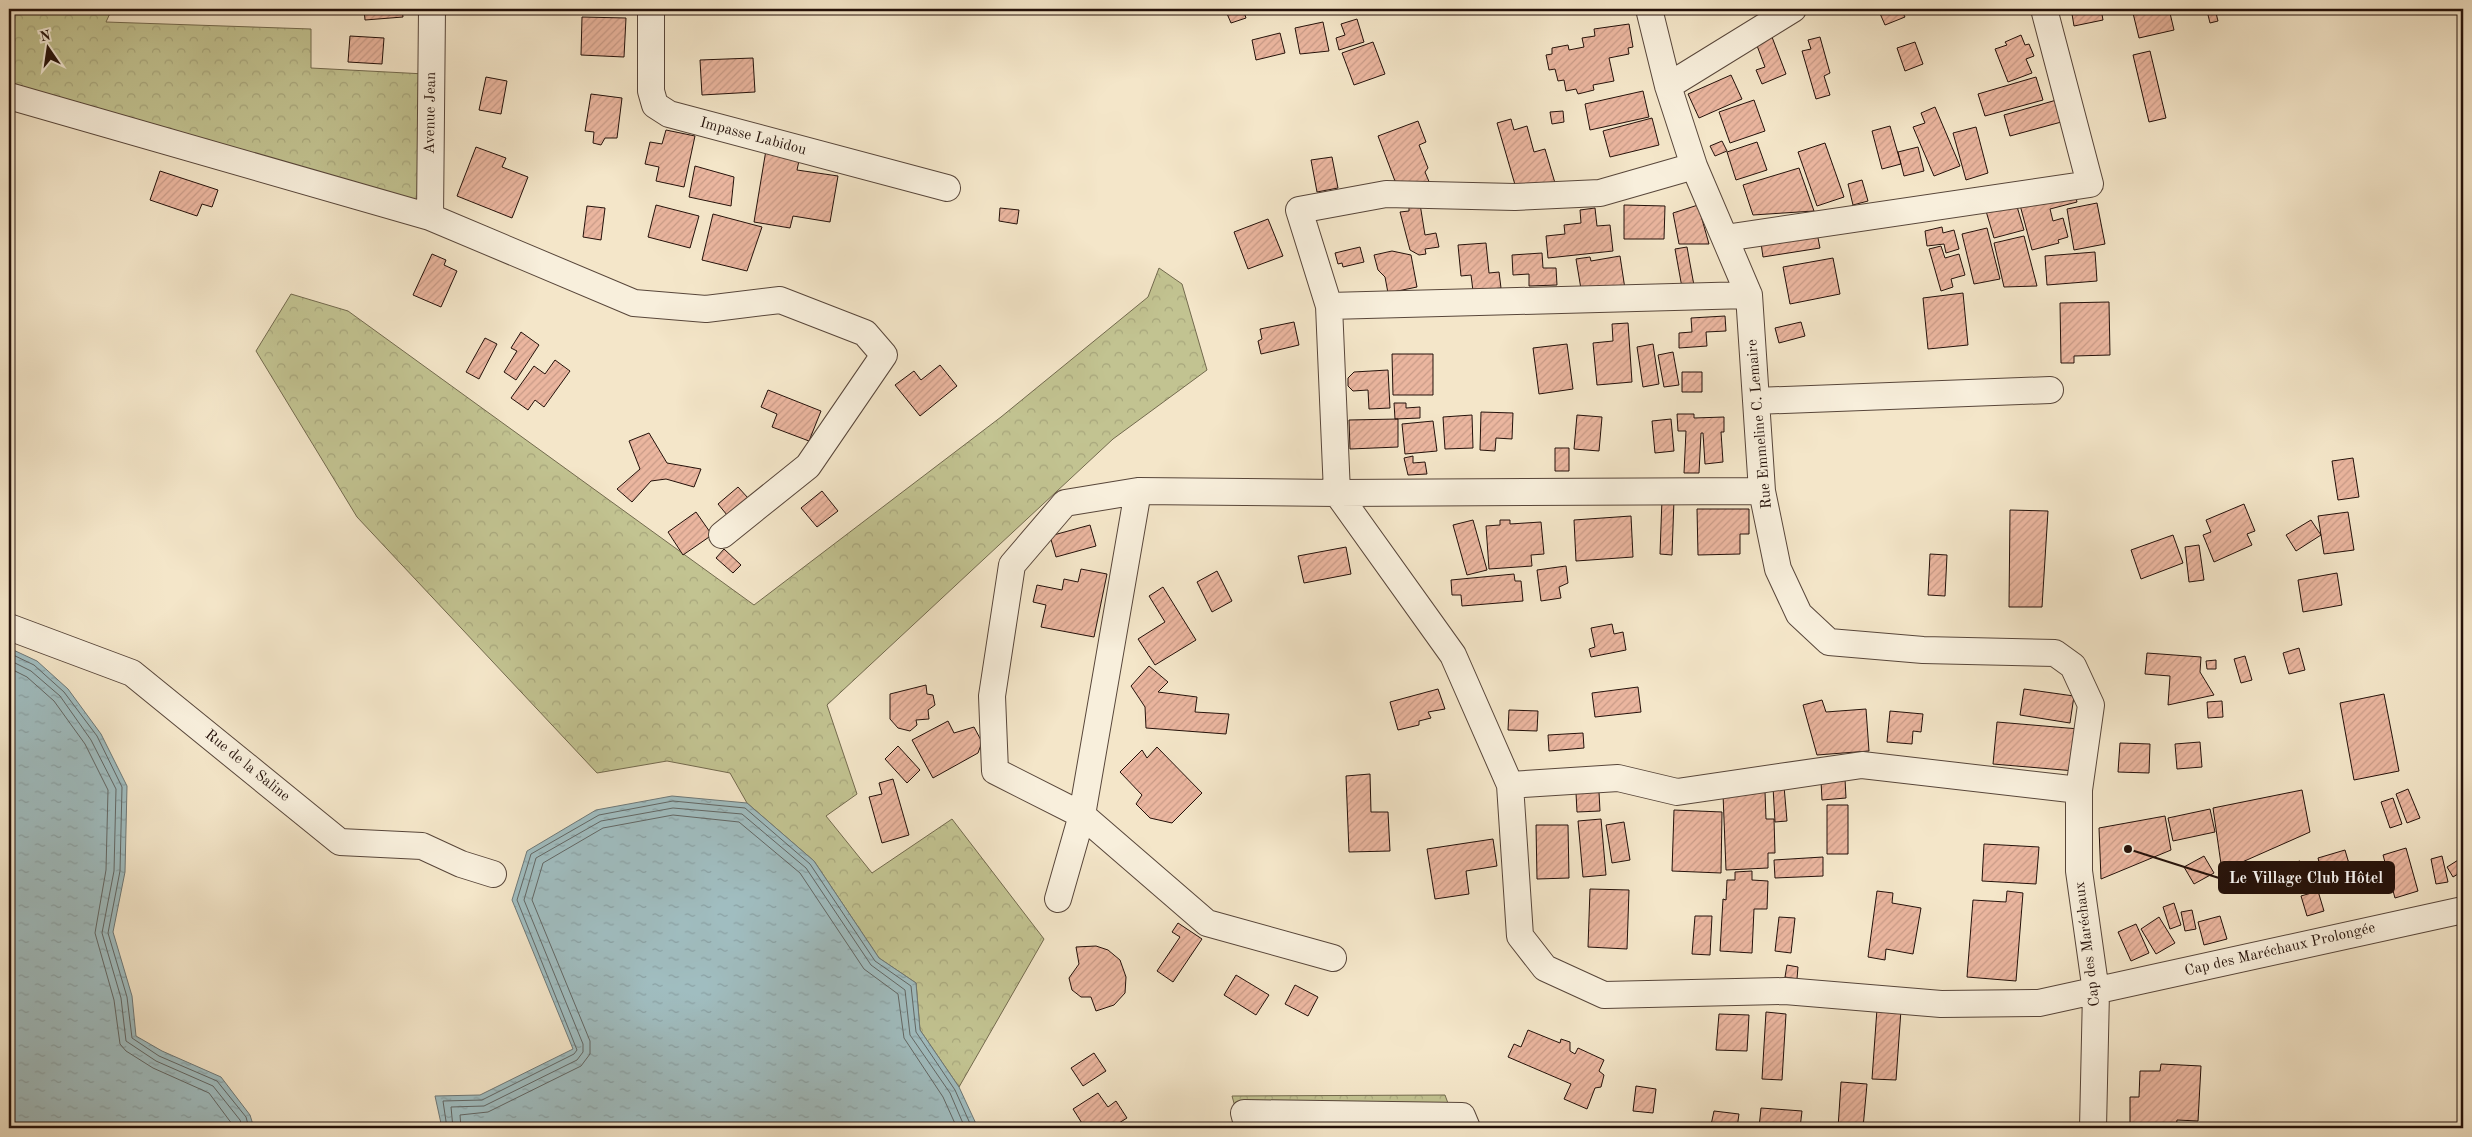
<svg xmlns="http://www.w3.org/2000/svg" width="2472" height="1137" font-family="'Old Standard TT',serif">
<defs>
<pattern id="forest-crowns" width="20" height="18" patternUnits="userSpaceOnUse" patternTransform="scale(1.25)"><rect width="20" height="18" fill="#c2c391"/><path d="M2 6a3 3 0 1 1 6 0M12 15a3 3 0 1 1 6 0" fill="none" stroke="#a7a67c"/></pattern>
<pattern id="water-ripples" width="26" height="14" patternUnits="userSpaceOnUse" patternTransform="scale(1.25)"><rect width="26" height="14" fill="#a0bdc0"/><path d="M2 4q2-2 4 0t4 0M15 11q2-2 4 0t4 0" fill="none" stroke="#8aa1a4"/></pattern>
<pattern id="building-hatch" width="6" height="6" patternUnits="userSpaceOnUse" patternTransform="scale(1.25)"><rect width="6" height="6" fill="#ebb69f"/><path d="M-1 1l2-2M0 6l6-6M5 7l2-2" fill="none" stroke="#c99b88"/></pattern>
</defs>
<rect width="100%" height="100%" fill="#f4e6c9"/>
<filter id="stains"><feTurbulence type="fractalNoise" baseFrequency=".004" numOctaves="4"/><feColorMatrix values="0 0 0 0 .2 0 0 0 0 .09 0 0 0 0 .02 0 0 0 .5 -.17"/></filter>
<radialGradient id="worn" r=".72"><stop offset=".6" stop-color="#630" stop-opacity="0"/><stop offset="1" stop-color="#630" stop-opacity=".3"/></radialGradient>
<path fill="url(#forest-crowns)" stroke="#736a4e" d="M9,9h103l-6,13 205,7v39l114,6 -4,135 -412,-126z
M1159,268l23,16 25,86 -94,69 -286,266 30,89 -31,22 46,57 80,-54 92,120 -85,148 -39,-57 -4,-47 -37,-25 -65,-97 -67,-58 -17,-30 -63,-12 -70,12 -240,-256 -101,-166 35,-57 57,17 406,294 247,-188 147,-120z
M1445,1095l12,33h-216l-9,-32z"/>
<path fill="url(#water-ripples)" stroke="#6e7877" d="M9,648l28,13 31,28 33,45 26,52 -2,86 -12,60 19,64 4,40 26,15 59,26 29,38 4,13h-245z
M672,796l75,7 67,58 65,97 37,25 4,47 39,57 19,41h-536l-7,-32 45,-1 93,-46 -61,-149 15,-49 69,-41z"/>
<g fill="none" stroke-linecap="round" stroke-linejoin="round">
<path stroke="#626765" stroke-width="1" d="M9,653l25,12 30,27 33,44 25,51 -2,84 -12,62 19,64 5,41 27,18 58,25 29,36 3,11
M9,660l22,11 29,25 31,44 25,49 -2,82 -12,62 19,65 5,43 30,20 57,25 27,34 3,8
M9,668l18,9 27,24 31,43 23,46 -2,80 -11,63 19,67 6,44 6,7 27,17 56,25 26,35
M447,1128l-4,-27 39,-1 92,-46 3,-4 -60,-150 14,-46 68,-39 74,-14 72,7 65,56 65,97 36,25 5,46 39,58 17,38
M453,1128l-2,-21 33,-1 93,-46 6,-8v-8l-59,-144 12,-42 65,-37 72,-13 69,6 64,54 65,97 34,25 5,45 40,58 15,35
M461,1128l-1,-13 28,-3 93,-46 9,-12v-13l-58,-141 11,-37 60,-35 70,-13 66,7 61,51 64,96 34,25 6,44 39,59 14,31"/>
</g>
<path fill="url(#building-hatch)" stroke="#24110a" d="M364,9h38l1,8 -38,3z
M1225,9h26l-7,3 2,6 -15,5z
M1878,9h23l4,8 -20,8z
M2074,9h9v3l18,-3 2,11 -29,6 -2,-12 3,-1z
M2132,9h37l5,21 -35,8z
M2215,9l3,12 -8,2 -3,-12z
M582,17l44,1 -2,39 -43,-2z
M1357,19l7,23 -25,8 -3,-12 9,-3 -4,-11z
M1323,22l6,29 -29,3 -5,-26z
M1629,24l4,23 -5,1 1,6 -20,4 5,23 -21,4 1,5 -16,4 -2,-5 -10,2 -2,-11 -6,1 -3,-12 -6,1 -3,-15 6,-1v-6l16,-3 1,5 15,-3 -2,-9 13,-2 -1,-7z
M1280,33l5,20 -29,7 -4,-20z
M2021,35l4,10 4,-1 5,12 -8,3 6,14 -24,9 -13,-33 12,-4 -2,-3z
M350,36l34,2 -2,26 -34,-2z
M1772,37l14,37 -24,10 -6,-14 9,-3 -9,-24z
M1820,37l10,36 -6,3 6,19 -14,4 -14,-48 9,-2 -3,-9z
M1373,42l12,32 -31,11 -12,-32z
M1915,42l8,22 -18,7 -8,-23z
M2150,51l16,67 -17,4 -16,-67z
M753,58l2,34 -53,3 -2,-35z
M1731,75l11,24 -43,19 -11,-24z
M486,77l21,4 -6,33 -22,-4z
M2036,77l7,23 -58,16 -7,-22z
M1643,91l6,26 -59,13 -5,-26z
M591,94l31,4 -5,40h-12l-4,7 -8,-2 1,-11 -9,-1z
M2060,99l5,22 -55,15 -6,-21z
M1754,100l11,31 -35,12 -11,-31z
M1935,107l25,59 -26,10 -21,-49 12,-4 -4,-10z
M1563,111l1,11 -12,2 -2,-12z
M1652,118l7,27 -49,12 -7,-26z
M1511,119l3,11 13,-4 7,26 11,-3 10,34 -37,12 -21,-72z
M1418,121l8,21 -7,3 9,23 -3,4 5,12 -32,5 -20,-53z
M1890,126l11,38 -19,5 -10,-38z
M1976,127l12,46 -22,7 -13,-47z
M666,130l29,6 -11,51 -28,-6 3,-14 -14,-3 5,-22 12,2z
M1722,141l5,10 -12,5 -5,-10z
M1757,142l10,28 -31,10 -9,-28z
M1825,143l19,54 -27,9 -19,-54z
M476,147l30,11 -4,9 26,10 -16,41 -55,-22z
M1918,147l6,24 -20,5 -6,-24z
M766,150l34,6 -3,14 41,6 -8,46 -37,-6 -3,12 -36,-6z
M1332,157l6,31 -21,4 -6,-32z
M695,166l39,11 -3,29 -42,-9z
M1799,168l15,43 -61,4 -10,-30z
M160,171l58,19 -6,17 -10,-3 -5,12 -47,-16z
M1862,180l6,21 -15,4 -5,-21z
M2073,186l4,16 -27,7 3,12 10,-3 5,19 -10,3 1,3 -27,7 -12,-45z
M2013,193l11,37 -30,8 -11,-37z
M2097,203l8,41 -31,6 -7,-41z
M1420,204l5,31 11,-2 3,14 -14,2 1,5 -7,1 -9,-5 -10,-38 9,-1v-5z
M656,205l43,11 -9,32 -42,-11z
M1624,205l41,1 -1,33h-40z
M1698,205l11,39h-30l-6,-31z
M587,206l18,2 -4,32 -18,-3z
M1000,208l19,2 -2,14 -18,-3z
M1595,208l2,18 13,-1 3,26 -65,7 -2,-22 19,-2 -1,-9 17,-2 -1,-13z
M713,214l49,13 -15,44 -45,-11z
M1268,219l15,37 -35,13 -14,-37z
M1942,227l1,6 11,-3 5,19 -13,4 -2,-9 -17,2 -2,-15z
M1816,228l4,20 -57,9 -3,-21z
M1987,228l13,51 -26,5 -12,-50z
M2024,236l13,50 -33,1 -10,-44z
M1486,243l3,30 10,-1 2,16 -28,3 -2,-16 -10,1 -3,-31z
M1941,246l4,12 14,-4 6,21 -14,4 2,8 -12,4 -12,-42z
M1360,247l4,15 -21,5 -1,-4 -4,1 -3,-11z
M1687,247l8,44 -12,2 -8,-44z
M1392,251l19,4 6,32 -29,6 -3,-16 -7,-7 -4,-15z
M2095,252l2,29 -50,4 -2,-29z
M1542,253l1,15h13l1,17 -28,1v-12l-16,1 -1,-20z
M432,254l14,6 -2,5 13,6 -16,36 -28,-12z
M1620,256l5,33 -43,6 -6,-36 14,-2 1,4z
M1833,258l7,36 -50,10 -7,-37z
M1963,293l5,52 -40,4 -5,-51z
M2109,302l1,53 -36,1v7h-13l-1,-60z
M1725,316l1,15 -20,1 1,14 -28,2v-15l13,-1 -1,-14z
M1294,322l5,23 -38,9 -3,-13 4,-2 -2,-10z
M1801,322l4,14 -26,7 -4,-15z
M1628,323l4,59 -35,3 -4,-42 20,-2 -1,-17z
M521,332l18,13 -23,35 -12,-8 13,-21 -6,-3z
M485,338l12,6 -18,35 -13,-7z
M1567,344l6,45 -34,5 -6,-46z
M1653,344l6,40 -16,3 -6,-40z
M1673,352l6,33 -15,2 -6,-32z
M1392,354h41v41h-40z
M555,360l15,11 -26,36 -9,-7 -7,10 -17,-12 23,-32 11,8z
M940,365l17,21 -37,30 -25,-31 19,-14 7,9z
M1388,370l2,38 -21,1 -1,-19 -15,1 -5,-5v-8l6,-6z
M1682,372h20v20h-20z
M768,390l53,21 -12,30 -37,-14 5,-13 -16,-7z
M1394,403h12v5l14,-1v11l-25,1z
M1481,412l32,1 -1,26 -16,-1 -1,13 -15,-1z
M1677,414h17v4l30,-1v15h-3l2,30 -18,2 -2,-31h-2l-2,40h-15l2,-42h-8z
M1472,415l1,33 -28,1 -2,-32z
M1577,415l25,2 -3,34 -25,-2z
M1398,419v28l-48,2 -1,-29z
M1671,419l3,32 -19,2 -3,-32z
M1433,421l4,30 -32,3 -3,-30z
M649,433l18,30 34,6 -7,18 -28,-8 -15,2 -19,21 -15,-13 23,-20 -11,-28z
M1555,448h14v23h-14z
M1413,456v7l12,-1 2,12 -19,1 -4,-17z
M2353,458l6,39 -21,3 -6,-39z
M738,487l10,11 -21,17 -9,-11z
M822,491l16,20 -21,16 -16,-19z
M1662,499l12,1 -2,55 -12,-1z
M2244,504l11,27 -8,3 5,11 -38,17 -11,-27 8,-3 -5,-12z
M1697,509h52v25h-9v20l-42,1z
M2010,510l38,1 -6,96h-33z
M696,512l16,23 -29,20 -15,-23z
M2348,512l6,38 -30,4 -6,-38z
M1631,516l2,41 -57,4 -2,-41z
M1473,520l14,50 -20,5 -14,-50z
M1500,520h10v4l31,-2 3,32 -13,1 1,11 -43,3 -3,-43 14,-1z
M2311,520l10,15 -25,16 -10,-16z
M1090,525l6,21 -40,11 -6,-21z
M2173,535l10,28 -42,16 -10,-29z
M2199,545l5,35 -15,2 -4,-35z
M1346,547l5,27 -47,9 -6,-27z
M724,549l17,16 -8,8 -17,-15z
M1930,554l17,1 -2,41 -17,-1z
M1566,566l2,17 -9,4 2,11 -20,3 -4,-31z
M1081,569l26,5 -13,63 -53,-10 5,-22 -13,-3 4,-17 25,5 2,-11 14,3z
M1217,571l15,30 -20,11 -15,-30z
M2337,573l5,32 -39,7 -5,-32z
M1514,574l1,7h6l2,20 -61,5 -1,-11h-9l-1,-15z
M1163,587l33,53 -41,25 -17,-26 27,-17 -16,-26z
M1612,624l2,10 9,-2 3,18 -35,7 -2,-8 6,-2 -4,-19z
M2299,648l6,22 -16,4 -6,-21z
M2147,653l54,4 -1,15 14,23 -46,10 2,-29 -25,-2z
M2245,656l7,24 -11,3 -7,-24z
M2216,660v9h-9l-1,-8z
M1149,666l19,16 -10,10 39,5 -2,15 34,2 -3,20 -80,-6 -1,-21 -14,-21z
M926,685l1,9 6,1 2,10 -7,5 1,9 -13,1 1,5 -7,6 -12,-3 -8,-9v-25z
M1638,687l3,25 -46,5 -3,-24z
M1438,689l7,20 -17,3 3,6 -12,3v4l-21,5 -8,-28z
M2024,689l50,7 -4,27 -50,-8z
M2384,694l15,77 -45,9 -14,-77z
M1822,700l4,12 40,-3 3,42 -52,4 -14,-50z
M2222,701l1,16 -15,1 -1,-16z
M1509,710l29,1 -1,20 -29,-1z
M1890,711l33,3 -2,18 -8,-1 -1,13 -25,-2z
M948,721l6,12 20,-6 8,15 -4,11 -45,25 -21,-38z
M1997,722l82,7 -4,42 -82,-7z
M1583,733l1,15 -35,3 -1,-16z
M2200,742l2,25 -25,2 -2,-25z
M2120,743l30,1 -1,29 -31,-1z
M898,746l22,24 -13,13 -22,-24z
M1157,747l45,46 -30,30 -22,-5 -14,-14 6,-9 -22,-23 22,-22 5,8z
M1370,774l1,38h17l2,39 -41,1 -3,-76z
M893,779l16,56 -27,8 -13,-46 13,-3 -3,-11z
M1845,779l1,19 -24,2 -1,-19z
M1784,786l3,35 -12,1 -2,-35z
M2408,789l12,29 -13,5 -11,-29z
M2302,790l8,42 -88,39 -9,-63z
M1599,792l1,19 -23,1 -1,-19z
M1765,792l1,27h8l1,34h-7v15l-42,2 -3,-76z
M2393,798l9,26 -12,4 -9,-26z
M1827,805h21v49h-21z
M2210,809l5,23 -42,9 -5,-23z
M1674,810l48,2 -1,61 -49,-2z
M2165,816l6,34 -70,29 -2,-51z
M1601,819l5,56 -23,2 -5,-56z
M1624,822l6,38 -18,3 -6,-38z
M1536,825h32l1,53 -32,1z
M1493,839l4,27 -31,5 3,23 -34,5 -8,-50z
M1984,844l55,3 -3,37 -54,-3z
M2406,848l12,43 -23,7 -12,-43z
M2345,850l10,34 -28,8 -9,-34z
M2204,856l10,17 -20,11 -10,-17z
M2442,856l6,26 -12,2 -5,-25z
M1823,857v19l-48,2 -1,-18z
M2463,857v14l-10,6 -6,-10z
M2300,861l6,19 -18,5 -6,-19z
M1752,871v9l16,1 -1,28h-13l-2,44 -32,-2 3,-52 3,1 1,-20h8v-8z
M1590,889l39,1 -2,59 -39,-2z
M1877,891l16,2 -1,10 29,5 -8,46 -27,-5 -1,11 -17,-3z
M2007,891l16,2 -7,88 -49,-4 6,-77 33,2z
M2318,891l6,20 -17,5 -6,-20z
M2174,903l7,22 -11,4 -7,-22z
M2192,910l4,19 -11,2 -4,-19z
M1695,916h17l-2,39 -18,-1z
M2220,916l7,23 -23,6 -6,-23z
M1779,917l16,1 -4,35 -16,-2z
M2159,917l16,26 -19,11 -15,-25z
M1178,923l24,16 -29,43 -16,-11 23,-34 -8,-5z
M2136,924l13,29 -18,8 -13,-29z
M1096,946l12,4 12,10 6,17 -1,16 -11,12 -18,6 -5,-14h-10l-9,-7 -3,-12 10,-14 -3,-17z
M1787,965l11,2 -1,12 -12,-2z
M1236,975l33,20 -13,20 -32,-20z
M1295,985l23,12 -10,19 -23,-12z
M1877,1009l24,1 -5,70 -24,-1z
M1766,1012l20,2 -4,66 -20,-1z
M1719,1014l30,1 -2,36 -31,-1z
M1528,1030l32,13 1,-4 9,3v9l5,3 3,-6 26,12 -5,11 5,4 -3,12 -6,1 -8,21 -23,-10 7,-15 -63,-27 6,-13 7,3z
M1094,1053l12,18 -23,15 -12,-18z
M2161,1064l40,2 -3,55 -21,-1 -1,8h-46v-31h9l1,-26h20z
M1841,1082l26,2 -4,44h-25z
M1636,1086l20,3 -3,24 -20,-2z
M1098,1093l10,14 8,-6 11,17 -16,10h-26l-12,-19z
M1761,1108l41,3 -2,17h-41z
M1714,1111l25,3 -2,14 -26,-3z"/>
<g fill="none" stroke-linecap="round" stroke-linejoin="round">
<defs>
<path id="minor" d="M651,9v82l4,14 14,9 278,74
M1649,9l19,77 26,80 55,129 13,196 16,78 21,45 30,28 94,8 132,3 18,13 18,39 -12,85v81l17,121 -3,136
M1668,86l125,-77
M9,96l421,121 204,86 72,6 74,-9 85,33 19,22 -76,111 -86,69
M1694,166l-94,27 -85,4 -129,-3 -87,16 30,96 8,187 116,162 57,130 10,151 25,32 59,27 181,-4 156,13 98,-1 424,-93
M430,217l2,-208
M1725,238l365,-54 -46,-175
M1329,306l420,-11
M1756,401l294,-11
M1138,491l-73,12 -53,62 -20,131 3,75 87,44 125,108 126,35
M9,627l123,46 208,169 82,4 39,18 32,10
M1510,785l108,-7 59,14 185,-27 217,25
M1058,899l24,-84 56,-324 199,2 425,-2
M1248,1128l-4,-15 218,3 5,12"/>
</defs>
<use href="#minor" stroke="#58463a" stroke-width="28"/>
<use href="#minor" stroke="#f8efdc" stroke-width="26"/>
</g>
<g text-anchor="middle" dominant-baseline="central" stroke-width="5" stroke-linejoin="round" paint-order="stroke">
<g font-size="15" fill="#24110a" stroke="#f8efdc">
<text transform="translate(431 113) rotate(-89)">Avenue Jean</text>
<text transform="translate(753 137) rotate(15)">Impasse Labidou</text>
<text transform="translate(1760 424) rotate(-95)">Rue Emmeline C. Lemaire</text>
<text transform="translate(247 766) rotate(39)">Rue de la Saline</text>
<text transform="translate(2088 944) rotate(-97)">Cap des Maréchaux</text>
<text transform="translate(2280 950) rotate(-13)">Cap des Maréchaux Prolongée</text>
</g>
</g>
<path fill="none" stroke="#24110a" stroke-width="2" d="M2128 849L2219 878"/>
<circle fill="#24110a" stroke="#f8efdc" stroke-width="2" cx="2128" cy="849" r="5"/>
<rect fill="#24110a" stroke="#24110a" stroke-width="2" x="2219" y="862" width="175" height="31" rx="5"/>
<g font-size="16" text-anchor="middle" font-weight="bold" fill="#fff">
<text x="2306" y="883">Le Village Club Hôtel</text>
</g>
<rect width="2472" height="1137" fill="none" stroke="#f4e6c9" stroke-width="30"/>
<rect x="10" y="10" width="2452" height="1117" fill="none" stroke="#24110a" stroke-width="2.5"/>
<rect x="15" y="15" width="2442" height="1107" fill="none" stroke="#24110a"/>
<g transform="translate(48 48) rotate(347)" stroke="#f8efdc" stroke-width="4" paint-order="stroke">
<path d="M0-4L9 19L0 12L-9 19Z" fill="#24110a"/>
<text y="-8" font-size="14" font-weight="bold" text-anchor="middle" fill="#24110a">N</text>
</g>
<rect width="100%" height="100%" filter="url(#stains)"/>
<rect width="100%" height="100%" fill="url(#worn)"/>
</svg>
